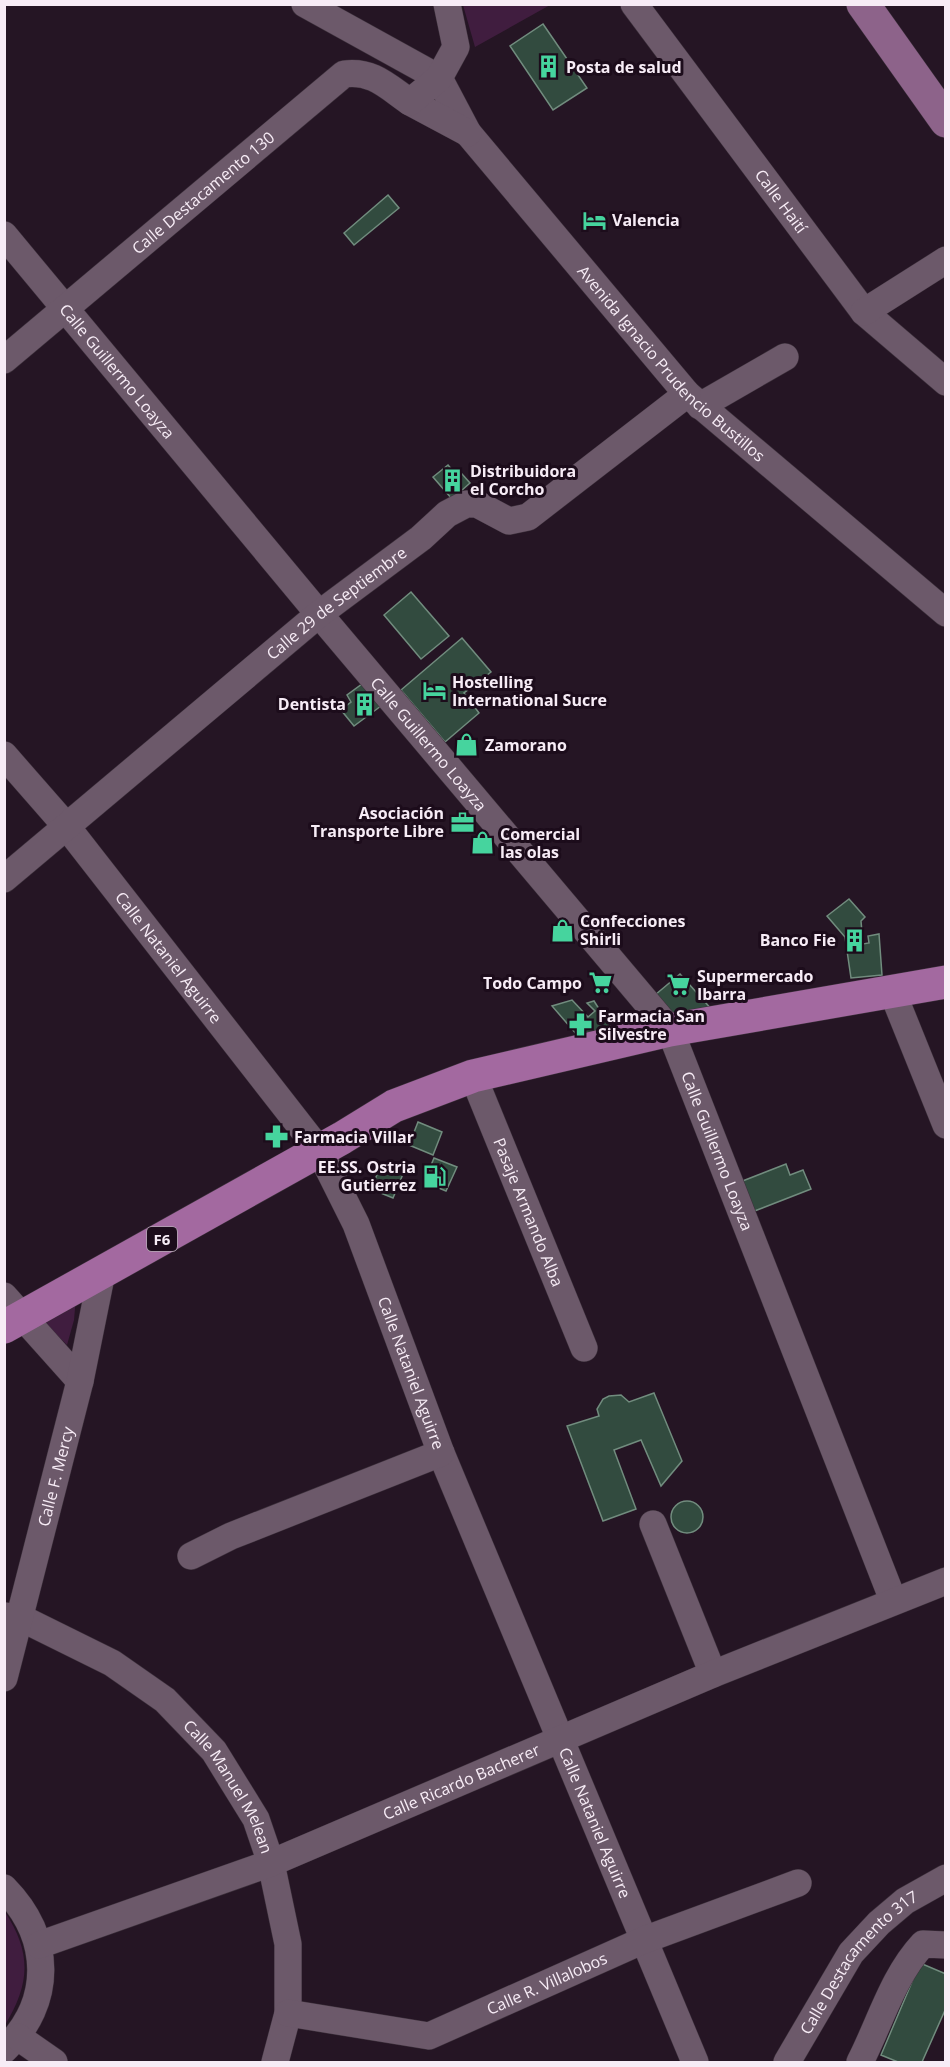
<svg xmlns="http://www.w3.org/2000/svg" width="950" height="2067" font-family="'Open Sans',sans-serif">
<rect width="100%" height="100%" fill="#251524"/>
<path fill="#401d3f" d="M463,5v-1l87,1 -75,42z
M76,1297l-2,23 -7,25 -27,-27z
M5,1912c27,41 25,72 0,113z"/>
<path fill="#324b3f" stroke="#718c7e" stroke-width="1.5" d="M543,24l44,64 -34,22 -43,-64z
M388,195l11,13 -45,37 -10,-12z
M448,465l10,12 4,-3 8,9 -18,16 -19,-22z
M411,592l38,44 -28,23 -37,-44z
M462,638l29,34 -27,21 15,20 -34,29 -44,-52z
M362,684l19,22 -27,20 -13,-16 10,-8 -4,-7z
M849,899l16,18 -4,4 2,23 6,-1 -1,-7 11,-2 3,41 -31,3 -6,-41 -18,-21z
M680,974l33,37 -38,4 -20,-20z
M572,1000l16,17 7,-6 -8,-8 7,-2 19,30 -35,5 -26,-30z
M418,1122l24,10 -9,23 -24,-10z
M434,1158l23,9 -11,24 -22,-9z
M786,1164l4,11 13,-5 8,19 -59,23 -12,-30z
M381,1165l22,9 -10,24 -22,-9z
M654,1393l28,68 -21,25 -20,-46 -27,10 22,59 -33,12 -36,-95 32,-10 -2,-7 6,-10 6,-3 12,-1 8,7z
M671 1517a16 16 0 1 1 32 0a16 16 0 1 1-32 0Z
M920,1963l26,11v34l-24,54h-24l-17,-7z"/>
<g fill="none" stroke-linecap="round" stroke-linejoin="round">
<defs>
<g id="minor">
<path d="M305,4l134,74"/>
<path id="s1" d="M634,4l230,308 82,70"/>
<path id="s2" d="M439,78l29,55 219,261 259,219"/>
<path d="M410,102l58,31"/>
<path id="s3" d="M4,235l315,379 351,416 223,570"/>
<path d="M864,312l82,-52"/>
<path id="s4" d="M4,360l340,-286c29,-4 44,13 66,28l29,-24 17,-31 -9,-43"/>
<path d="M700,406l85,-49"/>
<path id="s5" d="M4,755l63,72 252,323 37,74 85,229 254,609"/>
<path id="s6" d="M4,879l315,-265 102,-76 26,-24 19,-10h11l32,17 19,-4 159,-123"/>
<path d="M892,991l54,134"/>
<path id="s7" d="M473,1076l111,272"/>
<path d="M4,1296l76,85"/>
<path d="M653,1524l60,150"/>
<path d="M191,1556l40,-20 210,-83"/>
<path id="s8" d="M4,1616l17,2 91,45 53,37 49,51 42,68 15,44 17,81v69l-13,49"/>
<path id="s9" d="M4,1678l76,-297 22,-109"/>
<path d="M4,1888c48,49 50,114 0,162"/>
<path id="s10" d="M39,1945l232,-82 442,-189 233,-93"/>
<path id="s11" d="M288,2013l141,23 215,-96 154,-57"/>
<path d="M18,2037l36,25"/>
<path id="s12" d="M787,2062l64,-109 28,-30 26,-22 41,-23"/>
<path d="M860,2062c20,-39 33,-86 63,-118l23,1"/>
</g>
<path id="major" d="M863,4l83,117"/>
<path id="highway" d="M4,1327l338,-189 52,-32 79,-30 197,-46 276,-48"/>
</defs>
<use href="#minor" stroke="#3d313c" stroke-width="28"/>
<use href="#major" stroke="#3d313c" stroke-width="34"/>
<use href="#highway" stroke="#3d313c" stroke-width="34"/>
<use href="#minor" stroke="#6c596a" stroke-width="27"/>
<use href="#major" stroke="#8d638a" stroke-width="33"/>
<use href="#highway" stroke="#a369a0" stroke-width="33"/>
</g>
<defs>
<symbol id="building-bare" viewBox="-9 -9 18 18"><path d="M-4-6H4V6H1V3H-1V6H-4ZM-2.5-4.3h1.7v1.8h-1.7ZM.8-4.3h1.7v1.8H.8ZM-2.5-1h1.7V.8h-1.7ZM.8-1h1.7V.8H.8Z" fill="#46d49e" stroke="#1c0c1b" stroke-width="2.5" paint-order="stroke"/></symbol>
<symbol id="hotel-bare" viewBox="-9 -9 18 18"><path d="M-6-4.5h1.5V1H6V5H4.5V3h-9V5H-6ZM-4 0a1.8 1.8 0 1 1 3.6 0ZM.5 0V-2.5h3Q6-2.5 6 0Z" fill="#46d49e" stroke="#1c0c1b" stroke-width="2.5" paint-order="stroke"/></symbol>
<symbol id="shop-bare" viewBox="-9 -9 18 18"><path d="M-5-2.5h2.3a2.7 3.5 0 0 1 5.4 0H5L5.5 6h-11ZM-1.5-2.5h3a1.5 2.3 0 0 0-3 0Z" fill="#46d49e" stroke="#1c0c1b" stroke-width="2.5" paint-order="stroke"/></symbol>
<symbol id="office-bare" viewBox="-9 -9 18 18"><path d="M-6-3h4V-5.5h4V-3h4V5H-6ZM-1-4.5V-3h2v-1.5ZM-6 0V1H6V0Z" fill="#46d49e" stroke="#1c0c1b" stroke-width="2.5" paint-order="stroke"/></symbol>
<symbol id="supermarket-bare" viewBox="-9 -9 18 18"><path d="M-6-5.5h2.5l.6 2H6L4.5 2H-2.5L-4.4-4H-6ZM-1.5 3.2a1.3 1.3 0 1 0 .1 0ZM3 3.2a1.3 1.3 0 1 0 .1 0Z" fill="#46d49e" stroke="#1c0c1b" stroke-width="2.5" paint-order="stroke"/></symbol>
<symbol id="pharmacy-bare" viewBox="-9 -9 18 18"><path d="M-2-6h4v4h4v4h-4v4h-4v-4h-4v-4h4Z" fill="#46d49e" stroke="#1c0c1b" stroke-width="2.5" paint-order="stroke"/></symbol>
<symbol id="fuel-bare" viewBox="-9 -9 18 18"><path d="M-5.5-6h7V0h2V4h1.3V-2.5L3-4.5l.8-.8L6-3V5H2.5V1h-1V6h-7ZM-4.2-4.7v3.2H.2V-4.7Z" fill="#46d49e" stroke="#1c0c1b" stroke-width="2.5" paint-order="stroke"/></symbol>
</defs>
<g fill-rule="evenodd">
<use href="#building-bare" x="532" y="50" width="33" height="33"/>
<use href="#hotel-bare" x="578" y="204" width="33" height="33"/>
<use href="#building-bare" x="436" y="464" width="33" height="33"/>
<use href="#hotel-bare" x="418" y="674" width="33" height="33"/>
<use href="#building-bare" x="348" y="688" width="33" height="33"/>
<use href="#shop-bare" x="450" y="728" width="33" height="33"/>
<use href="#office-bare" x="446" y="806" width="33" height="33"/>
<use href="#shop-bare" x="466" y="826" width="33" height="33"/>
<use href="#shop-bare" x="546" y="914" width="33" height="33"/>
<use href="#building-bare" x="838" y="924" width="33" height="33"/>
<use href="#supermarket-bare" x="584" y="966" width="33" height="33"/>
<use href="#supermarket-bare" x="662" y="968" width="33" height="33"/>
<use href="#pharmacy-bare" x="564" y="1008" width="33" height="33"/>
<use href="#pharmacy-bare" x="260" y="1120" width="33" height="33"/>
<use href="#fuel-bare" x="418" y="1160" width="33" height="33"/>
</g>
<g text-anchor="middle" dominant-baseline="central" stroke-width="6" stroke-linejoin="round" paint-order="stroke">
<rect fill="#1c0c1b" stroke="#b5a9b4" stroke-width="1.5" x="147" y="1227" width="30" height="24" rx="4.5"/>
<g font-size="15" font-weight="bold" fill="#f7ecf6">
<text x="162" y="1239">F6</text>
</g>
<g font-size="16" font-weight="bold" fill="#f7ecf6" stroke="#1c0c1b" text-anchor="start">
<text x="566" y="67">Posta de salud</text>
<text x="612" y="220">Valencia</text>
<text x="470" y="471">Distribuidora<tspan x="470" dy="18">el Corcho</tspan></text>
<text x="452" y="682">Hostelling<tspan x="452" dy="18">International Sucre</tspan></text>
<text x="346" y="704" text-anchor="end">Dentista</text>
<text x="485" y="745">Zamorano</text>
<text x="444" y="813" text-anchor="end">Asociación<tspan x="444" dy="18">Transporte Libre</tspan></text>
<text x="500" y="834">Comercial<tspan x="500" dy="18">las olas</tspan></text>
<text x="580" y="921">Confecciones<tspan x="580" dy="18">Shirli</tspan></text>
<text x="836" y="940" text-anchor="end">Banco Fie</text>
<text x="697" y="976">Supermercado<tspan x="697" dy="18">Ibarra</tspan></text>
<text x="582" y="983" text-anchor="end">Todo Campo</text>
<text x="598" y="1016">Farmacia San<tspan x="598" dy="18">Silvestre</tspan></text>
<text x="294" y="1137">Farmacia Villar</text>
<text x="416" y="1167" text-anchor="end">EE.SS. Ostria<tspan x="416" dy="18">Gutierrez</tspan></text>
</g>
<g font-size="16" fill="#f7ecf6" stroke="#1c0c1b">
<text stroke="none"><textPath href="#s4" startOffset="260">Calle Destacamento 130</textPath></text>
<text stroke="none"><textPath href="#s1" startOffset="246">Calle Haití</textPath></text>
<text stroke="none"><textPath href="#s2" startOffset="370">Avenida Ignacio Prudencio Bustillos</textPath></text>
<text stroke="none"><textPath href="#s3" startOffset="177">Calle Guillermo Loayza</textPath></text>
<text stroke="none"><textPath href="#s6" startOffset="432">Calle 29 de Septiembre</textPath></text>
<text stroke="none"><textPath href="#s3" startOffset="663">Calle Guillermo Loayza</textPath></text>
<text stroke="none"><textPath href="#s5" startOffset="261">Calle Nataniel Aguirre</textPath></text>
<text stroke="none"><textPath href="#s3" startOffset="1167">Calle Guillermo Loayza</textPath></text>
<text stroke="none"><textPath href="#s7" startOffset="147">Pasaje Armando Alba</textPath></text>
<text stroke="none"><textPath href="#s5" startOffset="747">Calle Nataniel Aguirre</textPath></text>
<text stroke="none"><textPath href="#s9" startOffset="208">Calle F. Mercy</textPath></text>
<text stroke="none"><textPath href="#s10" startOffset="453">Calle Ricardo Bacherer</textPath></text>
<text stroke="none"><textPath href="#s8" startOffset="292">Calle Manuel Melean</textPath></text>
<text stroke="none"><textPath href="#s5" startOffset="1233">Calle Nataniel Aguirre</textPath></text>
<text stroke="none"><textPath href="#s12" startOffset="124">Calle Destacamento 317</textPath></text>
<text stroke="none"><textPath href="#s11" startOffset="272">Calle R. Villalobos</textPath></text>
</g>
</g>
<rect width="950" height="2067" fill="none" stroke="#f7ecf6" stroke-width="12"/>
</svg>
